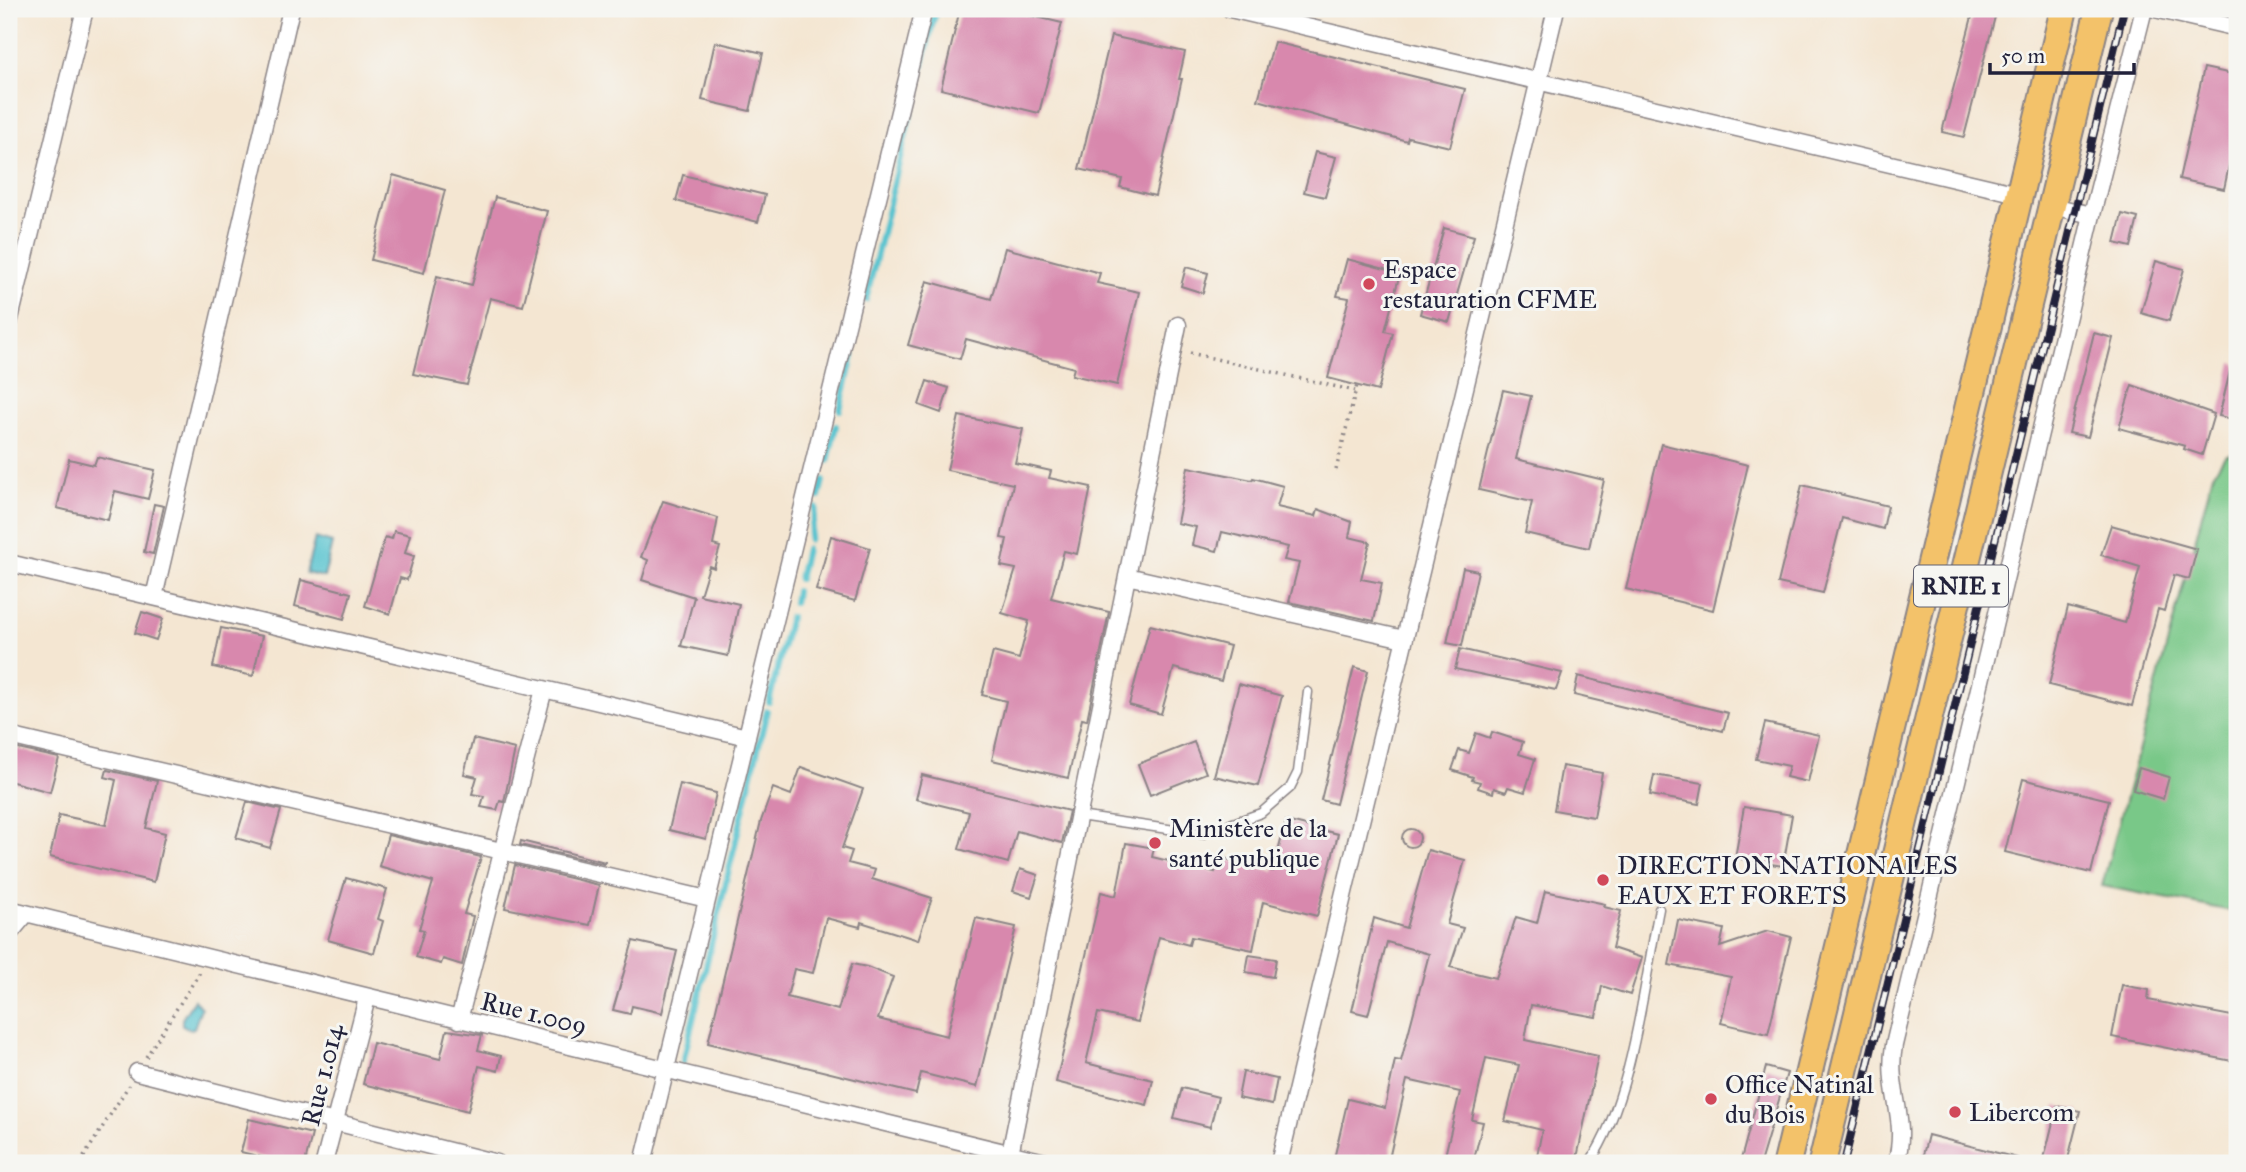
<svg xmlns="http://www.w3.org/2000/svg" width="2246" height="1172" font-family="'IM FELL Great Primer',serif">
<rect width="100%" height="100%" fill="#f6f6f2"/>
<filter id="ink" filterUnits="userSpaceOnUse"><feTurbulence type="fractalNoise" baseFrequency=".0143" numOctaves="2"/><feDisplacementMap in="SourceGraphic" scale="14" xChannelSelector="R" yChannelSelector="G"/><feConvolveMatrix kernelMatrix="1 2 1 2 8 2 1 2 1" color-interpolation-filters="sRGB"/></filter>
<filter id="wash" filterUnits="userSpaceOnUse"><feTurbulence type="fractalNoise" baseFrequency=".00686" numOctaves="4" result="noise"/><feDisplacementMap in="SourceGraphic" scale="28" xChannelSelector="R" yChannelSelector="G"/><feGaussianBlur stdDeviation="1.57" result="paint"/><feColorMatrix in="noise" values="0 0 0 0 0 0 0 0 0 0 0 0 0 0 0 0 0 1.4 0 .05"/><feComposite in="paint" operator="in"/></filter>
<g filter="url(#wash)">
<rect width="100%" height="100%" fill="#f4e6d2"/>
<path fill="#79c888" stroke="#4e7562" stroke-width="2" d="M2237,451v461l-135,-26 111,-412 12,-18z"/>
<path fill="#56c3cf" stroke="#3c7285" stroke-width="2" d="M315,538l17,5 -8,34 -18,-4z
M194,1000l7,8 -7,20 -4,1 -8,-4v-6z"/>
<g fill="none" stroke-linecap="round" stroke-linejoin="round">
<path stroke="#56c3cf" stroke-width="6" d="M1181,9l6,1
M866,300l70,-291
M840,410l13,-55
M828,461l8,-35
M819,497l4,-17
M809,540l7,-32
M799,579l7,-30
M794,603l2,-12
M769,702l21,-85
M683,1062l84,-351"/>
</g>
<g id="blocks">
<path fill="#d888ad" d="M960,9h43l59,14 -23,90 -98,-24z
M1974,9h23l-33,128 -22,-5z
M1111,36l74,16 -6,27h3l-27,117 -35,-9 2,-8 -43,-10z
M715,42l48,11 -13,58 -48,-11z
M1274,42l191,47 -15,58 -42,-10 -1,4 -149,-41z
M2204,68l33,7v53l-13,61 -45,-10z
M1315,152l21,5 -11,40 -21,-5z
M393,175l52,15 -21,83 -53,-13z
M683,175l82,20 -7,27 -82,-21z
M495,197l52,14 -24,95 -33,-8 -23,87 -54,-11 24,-98 35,9z
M2122,214l16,4 -7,29 -16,-4z
M1444,228l30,8 -25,86 -29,-8z
M1005,248l95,25 -3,10 42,9 -22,93 -45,-10 2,-7 -108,-29 -6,20 -52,-14 19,-64 64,18z
M1347,259l53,14 -15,58 8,2 -15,58 -50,-13 21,-80 -12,-2z
M2156,261l28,8 -15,52 -28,-8z
M1186,267l22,6 -5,20 -22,-7z
M2094,333l19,5 -25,99 -19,-4z
M2232,363l5,1v56l-18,-4z
M927,381l22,7 -8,25 -22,-8z
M2132,385l82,29 -12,41 -18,-6 1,-3 -66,-18z
M1503,390l28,6 -15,63 88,21 -15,68 -64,-15 7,-31 -53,-12z
M959,416l64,13 -8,34 36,8 -2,7 42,9 -14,67 -13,-3 -13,47 58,14 -22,108 -5,-1 -14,59 -76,-18 14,-59 -24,-6 11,-43 26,7 10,-38 -27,-8 14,-44 -15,-3 6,-27 -6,-1 12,-54 -66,-14z
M1661,444l87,21 -35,145 -87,-21z
M97,457l58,13 -7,29 -33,-8 -7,29 -51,-12 12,-49 25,6z
M1188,467l64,13 1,-2 30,8 -6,21 39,9 2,-7 34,13 -3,15 21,5 -9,37 21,4 -8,38 -85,-19 10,-39 -15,-3 4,-13 -66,-15 -5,19 -25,-6 4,-18 -19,-4z
M1802,485l86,21 -5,23 -41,-11 -19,75 -45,-10z
M663,501l55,17 -5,27 7,2 -6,21 -5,-2 -9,29 39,9 -11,52 -47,-10 13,-49 -52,-17 6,-20 -7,-3z
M154,504l10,2 -11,48 -9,-2z
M2111,525l86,24 -8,30 -15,-4 -10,36 -6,-2 -26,97 -83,-21 19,-78 57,16 15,-56 -39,-12z
M394,531l16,4 -5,18 9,3 -7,24 -7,-2 -10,36 -25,-8 20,-69 7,2z
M831,536l39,12 -15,53 -39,-11z
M1463,568l15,3 -16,75 -15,-3z
M301,580l50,13 -7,26 -49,-13z
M142,612l21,7 -7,21 -21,-7z
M1150,625l80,21 -9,35 -47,-13 -13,46 -32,-9z
M221,628l41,8 -9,40 -40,-9z
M1460,649l102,24 -6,17 -101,-21z
M1354,667l14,4 -32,133 -15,-4z
M1578,676l150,37 -5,18 -149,-36z
M1239,684l43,12 -24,90 -44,-10z
M1765,723l54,12 -11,47 -22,-5 3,-11 -33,-7z
M1492,732l31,10 -4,12 16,5 -10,33 -17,-5 -2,5 -12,-4 -1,5 -15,-5 2,-6 -8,-2 1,-3 -21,-7 7,-20 10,3 7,-20 14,5z
M473,739l42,10 -11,53 -4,-1 -3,9 -16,-3 3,-11 -12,-2 5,-17 -13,-3z
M1194,742l12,31 -56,22 -12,-31z
M9,747l50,11 -9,34 -41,-11z
M1562,766l40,7 -8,44 -40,-7z
M801,767l62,22 -21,59 10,3 -4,12 27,7 -3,9 60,19 -14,42 -57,-18 -1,5 -34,-9 -13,55 -19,-4 -7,28 51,13 14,-46 15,3 26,10 -15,42 69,17 29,-118 40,9 -39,160 -56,-14 -5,21 -208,-51 53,-222 12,-33 18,7z
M2139,768l30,9 -6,22 -30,-9z
M107,770l50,11 -11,47 19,5 -11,49 -104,-25 9,-42 47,10 10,-45 -11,-3z
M922,775l147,36 -7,32 -45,-12 -9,32 -49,-14 10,-37 -53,-13z
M1654,775l49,8 -4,21 -49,-9z
M2023,779l86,21 -18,73 -86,-21z
M680,784l36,9 -10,46 -37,-9z
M247,802l34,8 -11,38 -34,-10z
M1744,807l48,8 -9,51 -48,-8z
M1286,821l52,13 -21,82 -54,-14 -10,48 -62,-13 -2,8 -30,-8 -21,85 -40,-9 -12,50 67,17 -6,25 -91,-23 45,-190 15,4 10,-53 28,5 -2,9 63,15 4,-15 54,14z
M1402 838a9 9 0 1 1 18 0a9 9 0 1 1-18 0Z
M388,835l93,22 -17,57 9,2 -11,49 -19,-6 -2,5 -25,-7 8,-27 -5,-1 14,-47 -54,-16z
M521,841l84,21 -1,2 -84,-19z
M1428,850l37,10 -18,64 16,4 -13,39 46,11 20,-61 21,6 8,-32 60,13 -1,3 17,4 -9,37 30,10 -12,37 -28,-9 -6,31 -65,-12 -6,35 73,16 -22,107h-30l1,-5 -10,-2 5,-26 -37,-9 14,-56 -33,-7 -14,62 11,2 -10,41 -29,-3 16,-68 -53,-12 -18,79 -20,-4 -2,8h-34l15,-64 37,9 10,-48 6,1 28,-107 -42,-12 -19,73 -16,-4 22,-93 32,10z
M515,865l84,20 -9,40 -85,-17z
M1020,869l18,6 -7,22 -18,-6z
M346,878l41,11 -9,30 5,2 -9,32 -46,-13z
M1678,920l46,9 -4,18 48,-16 23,6 -23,97 -47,-11 10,-46 -62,-12z
M633,941l44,10 -15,62 -30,-7 -2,8 -17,-4z
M1249,955l27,4 -3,18 -27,-5z
M2122,985l27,5 -1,10 89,17v45l-125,-25z
M447,1030l35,5 -4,15 23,6 -3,15 -19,-5 -11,45 -105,-27 10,-41 67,16z
M1766,1067l21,6 -27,90h-20z
M1243,1072l34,7 -5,26 -34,-7z
M1182,1088l36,9 -8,30 -36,-9z
M2057,1106l23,5 -13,52h-24z
M249,1119l63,15 -7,29h-19l-45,-11z
M1928,1135l89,23 -1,5h-95z"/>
</g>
</g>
<g filter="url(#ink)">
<use href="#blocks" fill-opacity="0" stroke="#8b8486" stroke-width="2"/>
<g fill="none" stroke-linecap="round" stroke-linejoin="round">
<defs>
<path id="service" d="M1079,816l123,18 59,-21 29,-25 8,-16 10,-80
M1589,1163c43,-61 55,-179 70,-254"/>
<path id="minor" d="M1230,9l788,185
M2155,9l82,19
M2052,206l40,9
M9,323l76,-314
M9,563l738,174
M1127,576l277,63
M154,597l137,-588
M9,736l698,163
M9,909l1040,254
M9,934l17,-20
M459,1020l85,-331
M137,1072l360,91
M1010,1154l168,-829
M324,1163l43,-165
M643,1163l281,-1154
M1279,1163l277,-1154
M1896,1163c13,-46 -10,-71 -2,-118l198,-830 52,-206"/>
<path id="trunk" d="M1787,1163l277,-1154
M1822,1163l277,-1154"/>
</defs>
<use href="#service" stroke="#8b8486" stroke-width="11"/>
<use href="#minor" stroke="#8b8486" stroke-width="19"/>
<use href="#trunk" stroke="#8b8486" stroke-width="30"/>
<path stroke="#8b8486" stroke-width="3.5" stroke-dasharray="2 5" stroke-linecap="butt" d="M1190,353l165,38
M1336,470l21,-85
M146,1057l54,-85
M80,1163l49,-78"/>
<use href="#service" stroke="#fff" stroke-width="8"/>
<use href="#minor" stroke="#fff" stroke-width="16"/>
<use href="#trunk" stroke="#f3c26a" stroke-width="26"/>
<defs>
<path id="rail" d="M1844,1163l280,-1154"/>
</defs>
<use href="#rail" stroke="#22223b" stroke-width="8"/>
<use href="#rail" stroke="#f6f6f2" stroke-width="5" stroke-dasharray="16" stroke-linecap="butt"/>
</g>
</g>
<g fill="#d1495b" stroke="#f6f6f2" stroke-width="2.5">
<circle cx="1369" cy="284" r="7"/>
<circle cx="1155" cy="843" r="7"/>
<circle cx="1603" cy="880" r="7"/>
<circle cx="1711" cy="1099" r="7"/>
<circle cx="1955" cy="1112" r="7"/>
</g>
<g text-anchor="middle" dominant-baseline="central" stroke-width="6" stroke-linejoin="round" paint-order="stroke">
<rect fill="#f6f6f2" stroke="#626272" stroke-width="2" x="1914" y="565.5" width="94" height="41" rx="5"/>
<g font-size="24" font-weight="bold" fill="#22223b">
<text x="1961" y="586">RNIE 1</text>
</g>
<g font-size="26" fill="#22223b" stroke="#f6f6f2" text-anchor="start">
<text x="1383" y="269">Espace<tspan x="1383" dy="30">restauration CFME</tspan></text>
<text x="1169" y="828">Ministère de la<tspan x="1169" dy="30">santé publique</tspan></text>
<text x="1617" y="865">DIRECTION NATIONALES<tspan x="1617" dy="30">EAUX ET FORETS</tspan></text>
<text x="1725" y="1084">Office Natinal<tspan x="1725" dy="30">du Bois</tspan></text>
<text x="1969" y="1112">Libercom</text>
</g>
<g font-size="26" fill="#22223b" stroke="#f6f6f2">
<text transform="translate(534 1013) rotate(14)">Rue 1.009</text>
<text transform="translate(322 1075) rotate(-76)">Rue 1.014</text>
</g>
</g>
<rect width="2246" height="1172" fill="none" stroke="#f6f6f2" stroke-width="35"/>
<path d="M1990 63v10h144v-10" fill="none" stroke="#22223b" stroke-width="3.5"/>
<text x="2001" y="63" font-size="21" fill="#22223b" stroke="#f6f6f2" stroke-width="5" paint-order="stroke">50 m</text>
</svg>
